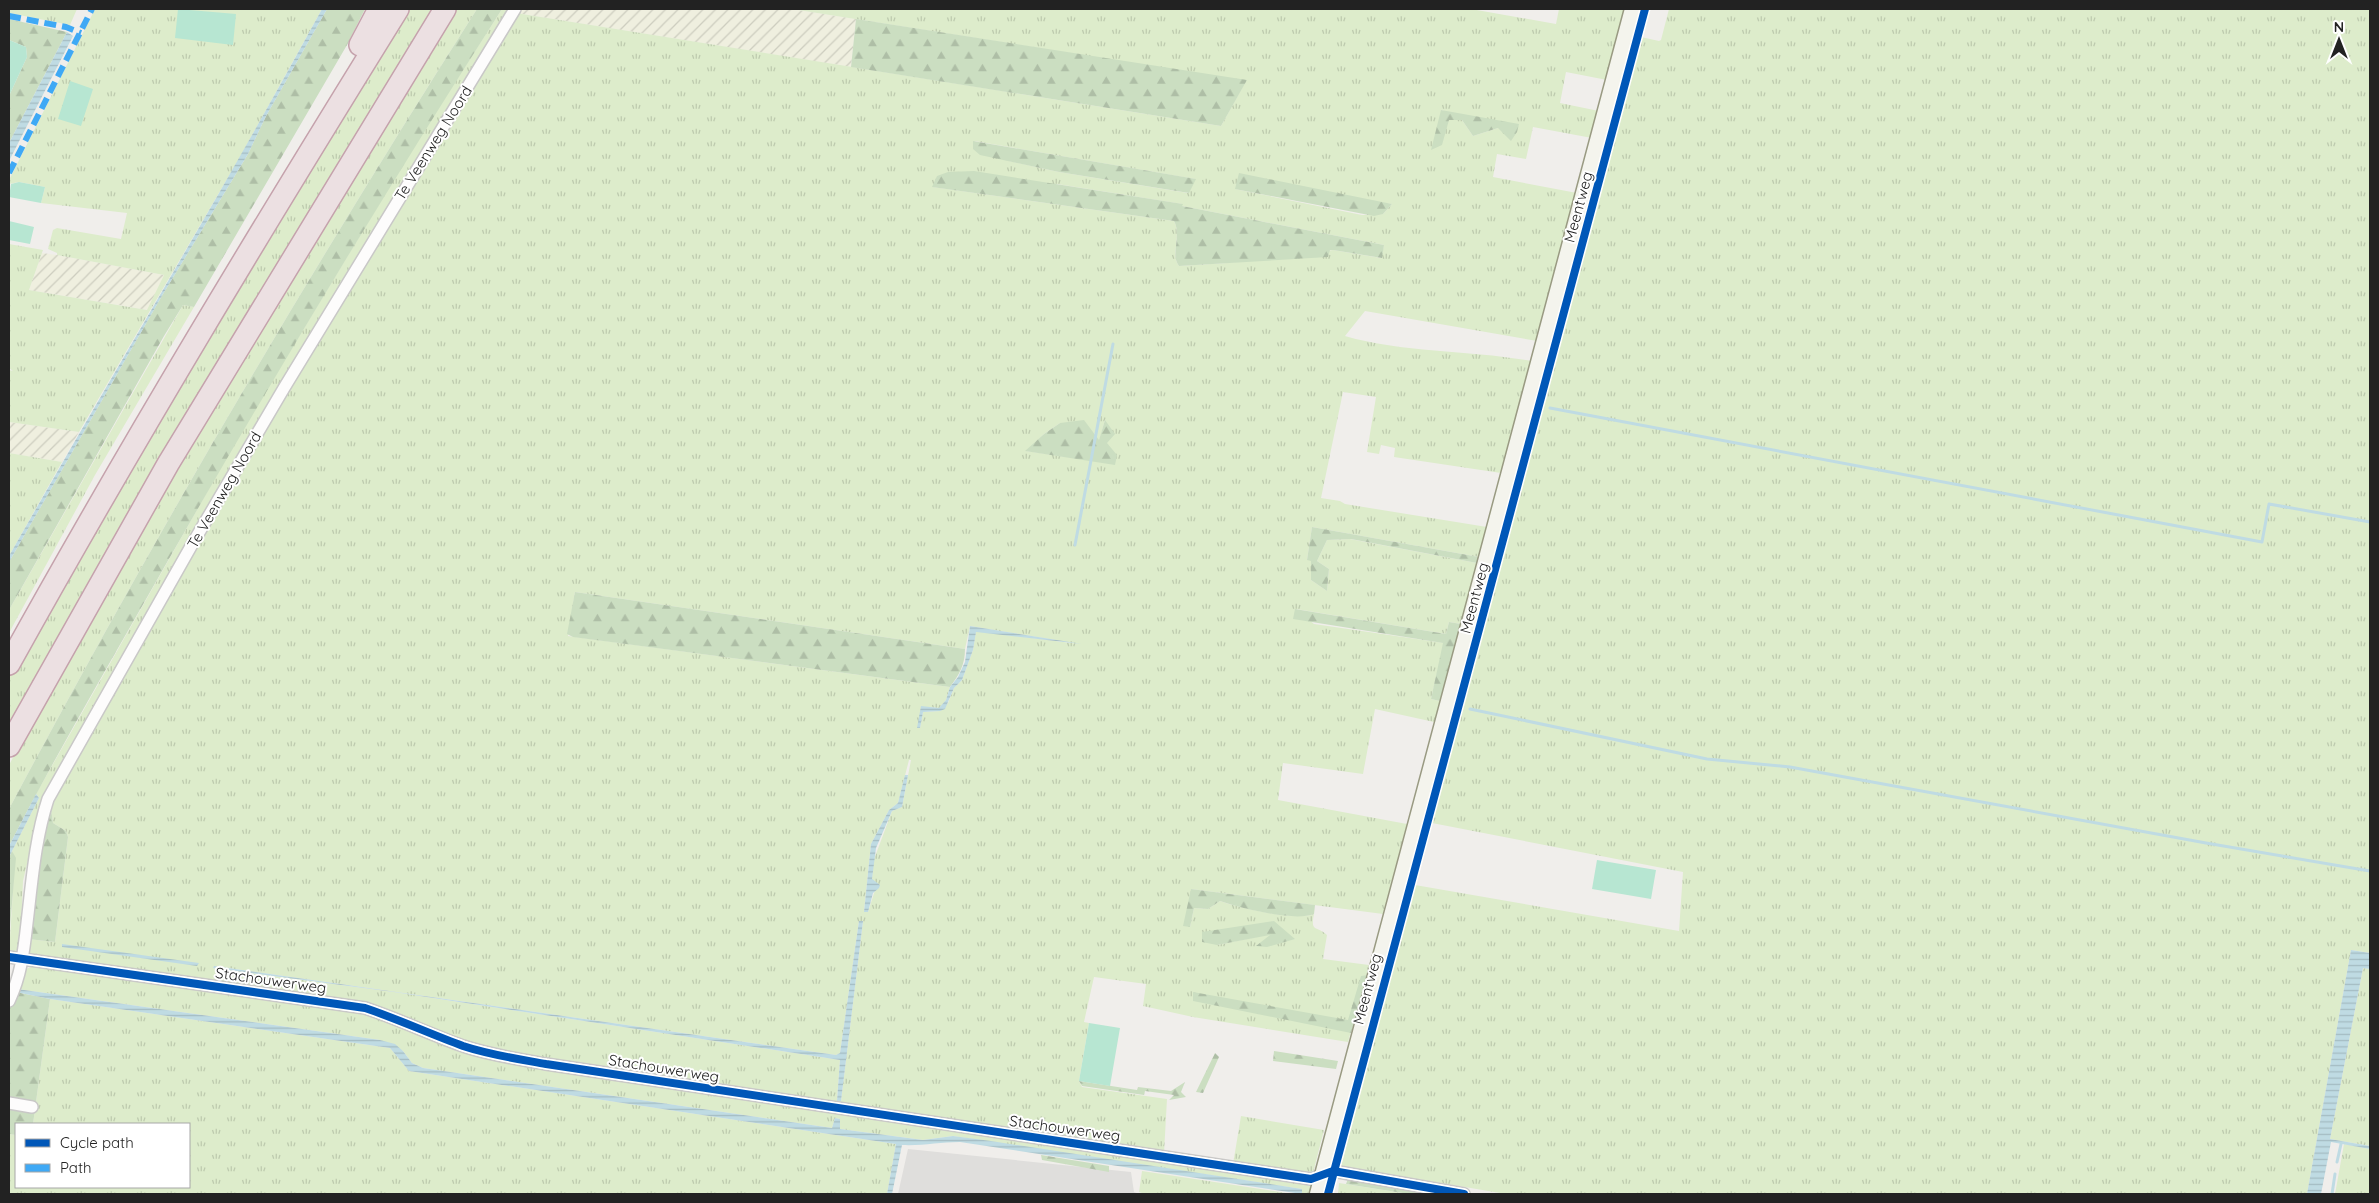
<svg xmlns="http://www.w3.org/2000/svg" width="2379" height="1203" font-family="Quicksand,sans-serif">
<defs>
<pattern id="farmland-furrows" width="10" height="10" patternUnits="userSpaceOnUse" patternTransform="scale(1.25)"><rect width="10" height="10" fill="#efefdf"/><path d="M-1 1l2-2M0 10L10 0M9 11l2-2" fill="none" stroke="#cdcdbf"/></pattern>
<pattern id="grass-tufts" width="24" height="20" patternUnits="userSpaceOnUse" patternTransform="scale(1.25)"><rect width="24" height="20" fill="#ddeccb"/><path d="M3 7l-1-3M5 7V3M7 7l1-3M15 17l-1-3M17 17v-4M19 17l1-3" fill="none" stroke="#bdcaae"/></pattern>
<pattern id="forest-firs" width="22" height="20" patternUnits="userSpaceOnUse" patternTransform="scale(1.25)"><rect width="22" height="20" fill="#cbdec1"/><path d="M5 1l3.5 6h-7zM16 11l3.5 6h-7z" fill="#aebea6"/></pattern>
<pattern id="water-rules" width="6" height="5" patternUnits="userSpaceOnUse" patternTransform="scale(1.25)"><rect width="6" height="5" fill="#bfdbe3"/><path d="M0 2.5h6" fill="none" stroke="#a4bcc2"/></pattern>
</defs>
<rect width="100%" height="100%" fill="#f0eeeb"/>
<path fill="#dfdedc" d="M908,1149l223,23 3,20 5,2h-241z"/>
<path fill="url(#farmland-furrows)" d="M518,9h274l64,10 -5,48 -335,-54z
M42,253l15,2 107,20 -16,35 -119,-20z
M9,422l70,10 -17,30 -53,-9z"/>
<path fill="url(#grass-tufts)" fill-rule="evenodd" d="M9,9h68l-7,16 -61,-12z
M95,9h227l-82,148 -161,275 -70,-10v-52l4,1 -4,-3v-124l34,6 -14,40 118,20 17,-35 -107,-20v-2l-9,-4 5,-19 4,-2 64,11 6,-26 -86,-10 4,-16 -26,-5 -10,2v-4z
M404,9h31l-426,722v-54l33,-61z
M454,9h23c-166,261 -323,527 -468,800v-44l47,-88 74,-130z
M502,9h11l-144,230 -334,591 -12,51 -3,68 -11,4 6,-95 -3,-7 27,-53 -3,-4 204,-360 176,-291z
M792,9h679l85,15 3,-15h68l-20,71 -41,-8 -6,31 39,8 -7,27 -59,-11 -7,32 -29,-5 -4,23 84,16 -40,148 -172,-30 -20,25c58,17 126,14 186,25l-30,112 -107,-16 1,-9 -14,-3 -2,9 -12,-2 9,-55 -33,-5 -22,106 19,3 5,3 142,23 -8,30 -167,-30 -5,33h4v20l16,11 2,-22 -12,-8 10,-21 23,-1 127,24 -16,61 -12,-2 -3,12 -150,-25 18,15 130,19 -13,56 9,2 -6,21 -59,-13 -12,65 -80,-11 -5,37 129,24 -24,90 -192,-25 -1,38 4,-19 14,1 12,-8c20,7 74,20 94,13 -4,19 3,11 13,21l-4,24 46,6 -21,77 -155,-25 -50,-11 3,-22 -52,-7 -10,45 5,1 -10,58 3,6 85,12 -3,54 -649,-98 -35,-9 -74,-28 -375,-63 -3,-3v-13l27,3 13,-105 -2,-6 -13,-8 -3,-21 114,-204 352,-585 705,113 25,-45zM1441,110l76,22 -19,-4 -25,8 -11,-16h-14zM974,141l221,38 -7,14 -129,-21 -50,-11zM1057,184l125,20v2l202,39 -3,13 -48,-8 -106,13 -48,3c-9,-11 3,-31 -5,-45l-241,-34zM1235,189l157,15 -9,10 -21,1zM1105,420l2,23 -20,17 -61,-9 18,-17 16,-11 34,10 5,8zM575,592l390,57 5,-23 109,18 -103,-13 -3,19 -11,30 -8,8 -6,15 -8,8 -17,1 -3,16 1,-21 19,1 6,-8 4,-13 -382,-51zM909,760h2l-9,47 -10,4 -19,51 -1,17 3,11 -7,22 -4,-1 7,-67 18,-34 9,-7zM859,921h4l-22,180 -4,-1 3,-40 -446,-68 -181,-24 1,-2 622,89 4,-2zM1274,921l-3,13 -54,11z
M1669,9h701v944l-19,-3 -44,244h-801l-165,-28 74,-281 264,46 4,-59 -251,-49 209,-786 18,4 2,-1z
M183,305l11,2 -99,168 -86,158v-23z
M9,453l53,9 -53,94z
M33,966l325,44 108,40 836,133 8,3 3,8h-11v-5l-349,-53 -30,4 -83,-11v-10l-5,-1 -3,10 -409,-60 -11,-5 -9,-12 -23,-11 -363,-51 7,-19z
M2363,968l7,1v177l-40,-7z
M50,999l340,49 19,23 487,73 -9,50h-878v-60l7,1v52h173v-63h-156z
M1241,1116l83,14 -11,43 -80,-9z
M2344,1144l26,5v45h-35z
M1142,1171l132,20 17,3h-146l-6,-2z
M1339,1183l70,11h-71z"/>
<path fill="url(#forest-firs)" d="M327,9h38l-18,36 -153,262 -11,-2 -19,31 -155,274v-48l154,-268 85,-140 18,-38z
M477,9h25c-127,199 -249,401 -365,606 -44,77 -88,153 -128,231v-37c145,-273 302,-539 468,-800z
M9,19l58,13 -58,111v-47l18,-39 -1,-10 -17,-7z
M856,19l391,61 -26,46 -370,-59z
M1441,110l78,14 -2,8 -6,9 -13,-13 -25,8 -11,-16h-13l-7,25 -11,5z
M973,141l223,38 -7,14 -130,-21 -79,-17 -7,-6z
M974,171l209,33 -1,2 202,39 -2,13 -49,-8h-3l-2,7 -149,9c-9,-11 3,-31 -5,-45l-242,-34 5,-11 11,-4z
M1239,173l153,31 -9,10 -9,2 -139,-27z
M1084,420l15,20 6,-20 10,14 -8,9 10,12 -2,10 -90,-14 19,-17 16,-11z
M1312,527l167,30 -2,6 -126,-24 -24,1 -10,21 12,8 -2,22 -16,-11v-19l-4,-1z
M575,592l390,57c0,16 -6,26 -15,38l-377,-50 -6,-3z
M1295,609l151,25 3,-12 12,2 -21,77 -9,-2 12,-56 -150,-24z
M50,802l3,21 13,8 2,6 -13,105 -27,-3 9,-80z
M12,851l4,7 -7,80v-81z
M1191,889l124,16 -1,9c-20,8 -73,-6 -94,-13l-12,8 -14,-1 -4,19 -7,-1z
M1274,921l21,18 -28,8 -11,-1 14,-11 -53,10 -15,-3v-10z
M1368,975l-17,58 -158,-32v-9l155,28 13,-44z
M16,992l34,7 -17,125h-17v11l-7,-1v-128z
M1274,1051l64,10 -2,8 -63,-8z
M1215,1053l4,4 -16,36 -7,-1z
M1079,1081l58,9 1,-3 33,4 14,-9 -4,10 5,5 -17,3 5,-5 -29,-4 -1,4 -62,-9z
M1041,1155l68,11v6l-67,-12z
M1352,1168l96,17 -1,9h-38l-63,-10z"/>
<path fill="#b7e6d2" d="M178,9l58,5 -3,31 -58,-7z
M9,40l17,7 1,10 -18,39z
M70,81l23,8 -12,37 -23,-7z
M19,182l26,5 -4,16 -32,-6 2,-13z
M9,221l25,6 -4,17 -21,-4z
M1597,860l59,10 -5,29 -59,-10z
M1089,1023l31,5 -10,58 -31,-5z"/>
<path fill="url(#water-rules)" d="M322,9h5l-61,107 -18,38 -85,140 -154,268v-6c104,-183 213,-363 313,-547z
M67,32l6,4 -64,125v-18z
M970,626l112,18 -106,-12 -3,18 -11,30 -8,8 -9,21 -5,2 -17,1 -3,16h-3l4,-22 18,2 7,-8 4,-13 8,-10 7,-15z
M905,775h3l-6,32 -10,4 -16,37 -4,31 8,6 -1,3 -6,5 -5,19h-4l7,-68 18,-34 9,-7z
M36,794l3,4 -30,59v-11z
M859,921h4l-22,180h-4l3,-41 -446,-68 -181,-24 1,-2 622,89 4,-2z
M62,944l137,19 -2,3 -135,-19z
M2351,950l19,3v16l-7,-1 -33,171 40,7v3l-39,-7 -10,52h-14z
M17,989l363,51 15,4 8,7 9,12 11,5 409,60 3,-10 5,1v10l83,11 30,-4 38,5 311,48v5l-342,-52c-20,0 -38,4 -58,3l-10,49h-5l9,-50 -487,-73 -19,-23 -340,-49 -34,-7z"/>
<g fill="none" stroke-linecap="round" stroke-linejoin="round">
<path stroke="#bfdbe3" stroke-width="3" d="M1550,408l712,134 7,-38 101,18
M1075,545l38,-201
M1470,709l237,50 83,8 416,76 164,28
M2337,1162l4,-18
M2332,1194l3,-20"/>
<defs>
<path id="street" d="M9,957l356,51c33,11 65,26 98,38 27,9 55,13 83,18l765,115 22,-8 131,23
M9,1001c12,-25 15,-51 18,-78 5,-42 8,-84 21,-124l146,-258 90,-153 231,-379
M9,1103l23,4"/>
<path id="secondary" d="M1318,1194l315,-1185"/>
<path id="highway" d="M360,45l19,-36
M9,664c123,-222 255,-439 389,-655
M9,746l159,-282 277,-455"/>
</defs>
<use href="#street" stroke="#c9c8c7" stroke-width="14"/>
<use href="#secondary" stroke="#999a82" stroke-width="19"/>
<use href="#highway" stroke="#c5a2ac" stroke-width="24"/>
<use href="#street" stroke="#fdfcfc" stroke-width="11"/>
<use href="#secondary" stroke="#f4f4ed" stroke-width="16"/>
<use href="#highway" stroke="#ece0e2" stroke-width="21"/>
<path stroke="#3fa9f5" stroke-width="6" stroke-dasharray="12 6" stroke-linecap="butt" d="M9,16l57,11 15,6
M9,173l83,-164"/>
<defs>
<path id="cycleway" d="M9,957l356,51c33,11 65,26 98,38 27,9 55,13 83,18l765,115 22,-8 131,23
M1328,1194l317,-1185"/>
</defs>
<use href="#cycleway" stroke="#fff" stroke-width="11"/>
<use href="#cycleway" stroke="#0057b8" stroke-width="8"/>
</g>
<g text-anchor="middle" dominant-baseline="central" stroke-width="4" stroke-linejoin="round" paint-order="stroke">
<g font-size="15" fill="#222" stroke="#fff">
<text transform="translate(433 143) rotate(-58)">Te Veenweg Noord</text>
<text transform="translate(1578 207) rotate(-75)">Meentweg</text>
<text transform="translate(224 490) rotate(-60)">Te Veenweg Noord</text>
<text transform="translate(1474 598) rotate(-75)">Meentweg</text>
<text transform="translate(271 980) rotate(8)">Stachouwerweg</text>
<text transform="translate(1367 989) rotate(-75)">Meentweg</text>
<text transform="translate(664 1068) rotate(9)">Stachouwerweg</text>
<text transform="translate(1065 1128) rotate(8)">Stachouwerweg</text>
</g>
</g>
<rect width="2379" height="1203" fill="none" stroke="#222222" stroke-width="20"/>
<rect x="15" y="1123" width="175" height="65" fill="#ffffff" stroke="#a7a7a7"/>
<rect x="25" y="1139" width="25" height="8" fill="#0057b8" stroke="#a7a7a7"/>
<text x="60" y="1148" font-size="15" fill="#222222">Cycle path</text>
<rect x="25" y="1164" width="25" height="8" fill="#3fa9f5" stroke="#a7a7a7"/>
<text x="60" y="1173" font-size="15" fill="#222222">Path</text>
<g transform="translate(2339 40)" stroke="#ffffff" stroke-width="4" paint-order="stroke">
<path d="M0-4L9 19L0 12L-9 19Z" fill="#222222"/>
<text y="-8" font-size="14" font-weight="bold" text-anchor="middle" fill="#222222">N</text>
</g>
</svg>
